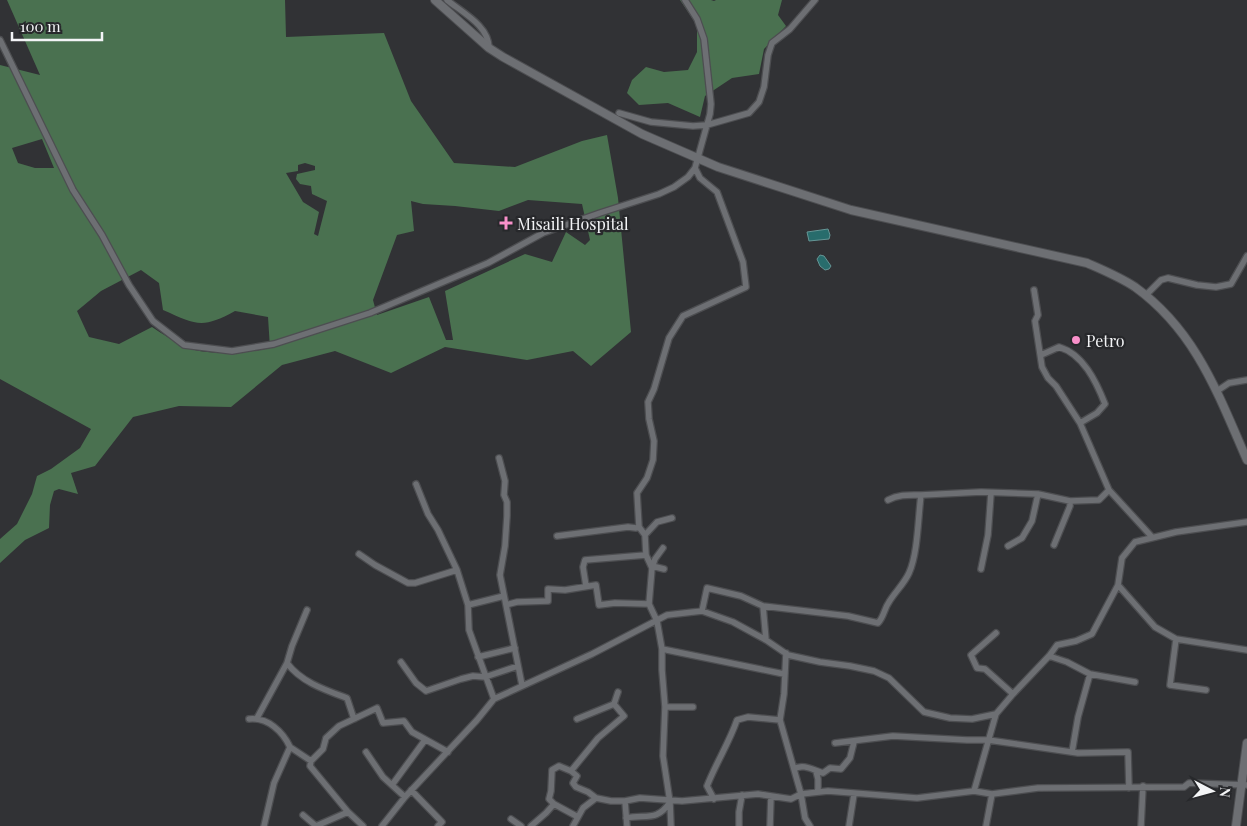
<svg xmlns="http://www.w3.org/2000/svg" width="1247" height="826" font-family="'Playfair Display',serif">
<rect width="100%" height="100%" fill="#313235"/>
<path fill="#4a7150" fill-rule="evenodd" d="M7,0h278l1,37 98,-4 27,68 43,62 61,4 67,-26 25,-6 11,63 13,134 -40,34 -18,-15 -46,9 -82,-13 -54,26 -56,-22 -53,14 -51,42 -52,-1 -46,11 -38,49 -24,7 7,21 -19,-5 -5,2 -4,14 -1,23 -24,12 -25,23v-24l17,-15 15,-30 5,-18 14,-7 29,-21 11,-19 -91,-50v-314l40,10zM42,139l12,29h-19l-17,-5 -6,-15zM305,163l10,3v4l-18,4 -1,5 4,5 11,2 1,8 15,7 -9,35 -4,-2 5,-22 -16,-10 -17,-29 12,-2v-6zM528,200l54,4 8,36 -5,5 -19,-13 -14,30 -27,-8 -80,37 8,49h-7l-17,-43 -52,18 -4,-15 24,-65 17,-4 -3,-30 12,3 32,2 44,5zM141,270l18,13 4,27c34,15 39,19 72,1l33,6 2,31c-20,5 -65,8 -84,-1 -12,-5 -23,-13 -34,-20l-33,17 -30,-7 -12,-26 24,-20z
M680,0h31l3,1 2,-1h66l-4,15 8,11 -22,23 -5,25 -27,4 -27,18 -5,21 -32,-14 -29,2 -12,-12 5,-13 14,-13 18,5 24,-2 9,-18v-27z"/>
<path fill="#286c6c" stroke="#659595" d="M828,229l2,6 -1,4 -20,2 -2,-9z
M820,255l4,1 7,10 -2,3 -4,1 -5,-4 -3,-7z"/>
<g fill="none" stroke-linecap="round" stroke-linejoin="round">
<defs>
<path id="street" d="M447,0c16,13 42,26 42,48
M0,40l73,150 29,45 27,50 24,36 31,24 48,6 42,-7 96,-31 118,-50 55,-30 57,-20 59,-19 15,-7 14,-10 7,-9 15,-54 1,-10 -7,-65 -7,-20 -12,-19
M619,113l32,9 42,4 14,-1 42,-12 10,-11 5,-15 4,-32 4,-12 18,-14 25,-29
M1034,290l4,25 -3,6 7,46 6,11 8,8 24,37 29,67 43,47
M1146,295l15,-15 7,-2 29,7 19,2 15,-3 16,-28
M1041,355l18,-8c24,7 37,34 46,57l-8,9 -17,10
M1217,391l12,-8 18,-3
M499,458l6,23 -1,14 3,7v14l-2,30 -5,29 22,110
M416,484l12,30 10,16 19,40 11,35 1,25 25,69
M888,500c11,-6 22,-5 33,-5
M645,535l12,-13 15,-4
M557,536l71,-9 8,1 3,-1
M1054,545l16,-39v-5
M1008,546l14,-8 10,-17 6,-27
M663,548l-8,11 -3,9 4,-1 8,2
M359,554l16,11 33,18h7l42,-13
M981,569l7,-34 3,-42
M1118,585l37,42 21,12 71,11
M586,586l-3,-19 2,-7 61,-5
M468,605l36,-9
M506,605l11,-3 31,-1v-12l17,1 31,-5 3,20 16,-2 34,1
M763,606l85,10 30,7c6,-6 6,-14 11,-21 6,-10 15,-18 20,-29 9,-20 9,-55 12,-78l60,-3 57,2 32,7 29,-1 10,-10
M307,610l-15,36 -5,17c14,19 38,27 60,35l7,21
M702,611l5,-23 34,8 22,10 3,34
M996,633l-25,22 6,13 8,1 28,25
M1176,639l-6,46 36,5
M662,649l122,25
M786,653l-2,41 -4,26 21,74 4,24 5,8
M1049,656l18,6 23,12 45,8
M478,657l37,-9
M401,662l15,21 10,8 35,-12 12,-3 12,1 33,-11
M665,707h28
M257,718l30,-55
M249,719c19,-2 34,13 41,28l-16,36 -10,43
M577,719l37,-15
M835,743l58,-7 74,4h21l90,13 50,-1 1,36
M290,747l21,14 12,-12 3,-11 13,-12 38,-18 6,15 21,-2 8,11 36,20
M366,752l17,25 22,20
M1072,752l6,-35 12,-43
M311,761l-1,5 38,46 15,14
M794,769c9,-6 19,1 29,4l7,-5 11,1 9,-11 4,-16
M571,771l6,5 -4,7 3,4 12,5 8,6
M816,771l2,8v13
M392,785l33,-45
M411,790l31,32 -4,4
M974,791l22,-77
M714,799l-7,-13c9,-23 22,-43 30,-66l11,-3 32,3
M625,801l2,25
M554,804l24,13
M303,815l13,11 32,-14
M626,818c20,-4 31,4 44,-16
M511,819l10,7
M382,826l23,-29 72,-77 17,-21 98,-45 75,-39 35,-4 31,11 33,18 22,15 32,7 30,4 24,5 15,7 35,34 26,6 22,1 24,-5 17,-20 36,-38 8,-11 19,-4 16,-7 26,-49 4,-27 13,-16 41,-10 71,-10
M531,826l15,-13 8,-9 -5,-5 2,-8 1,-21 7,-4 12,5 27,-33 26,-22 -10,-12 4,-12
M573,826l10,-18 13,-10 15,3h14l15,-3 42,3 76,-7 33,5 10,-5 27,-3 89,7 57,-7 18,3 46,-6 146,-1 5,-4 58,2
M671,826l-1,-24 -7,-46 2,-49 -3,-37v-21l-5,-28 -8,-17 3,-36 -6,-13 -1,-20 -6,-8 -2,-34 10,-15 6,-18 1,-19 -5,-22 -1,-17 6,-13 15,-51 14,-22 63,-29 -3,-25 -26,-70 -17,-14 -5,-10
M739,826v-14l3,-17
M770,826l1,-30
M849,826l5,-32
M986,826l6,-32
M1141,826l2,-40"/>
<path id="secondary" d="M435,0l54,48 14,9 139,77 76,33 133,43 236,53c16,7 33,14 48,24 61,44 83,107 112,173
M1236,826l11,-83"/>
</defs>
<use href="#street" stroke="#4d4e51" stroke-width="8"/>
<use href="#secondary" stroke="#4d4e51" stroke-width="10"/>
<use href="#street" stroke="#6d6f73" stroke-width="5.5"/>
<use href="#secondary" stroke="#6d6f73" stroke-width="8"/>
</g>
<g fill="#f990ca" stroke="#27282b" stroke-width="2">
<path d="M503.5 215.5h5v5h5v5h-5v5h-5v-5h-5v-5h5z"/>
<circle cx="1076" cy="340" r="5"/>
</g>
<g text-anchor="middle" dominant-baseline="central" stroke-width="4.5" stroke-linejoin="round" paint-order="stroke">
<g font-size="16" fill="#f3f4f6" stroke="#27282b" text-anchor="start">
<text x="517" y="223">Misaili Hospital</text>
<text x="1086" y="340">Petro</text>
</g>
</g>
<g transform="translate(1212 791) rotate(96)" stroke="#27282b" stroke-width="4" paint-order="stroke">
<path d="M0-4L9 19L0 12L-9 19Z" fill="#f3f4f6"/>
<text y="-8" font-size="14" font-weight="bold" text-anchor="middle" fill="#f3f4f6">N</text>
</g>
<path d="M12 32v8h90v-8" fill="none" stroke="#f3f4f6" stroke-width="2.5"/>
<text x="20" y="32" font-size="15" fill="#f3f4f6" stroke="#27282b" stroke-width="4" paint-order="stroke">100 m</text>
</svg>
